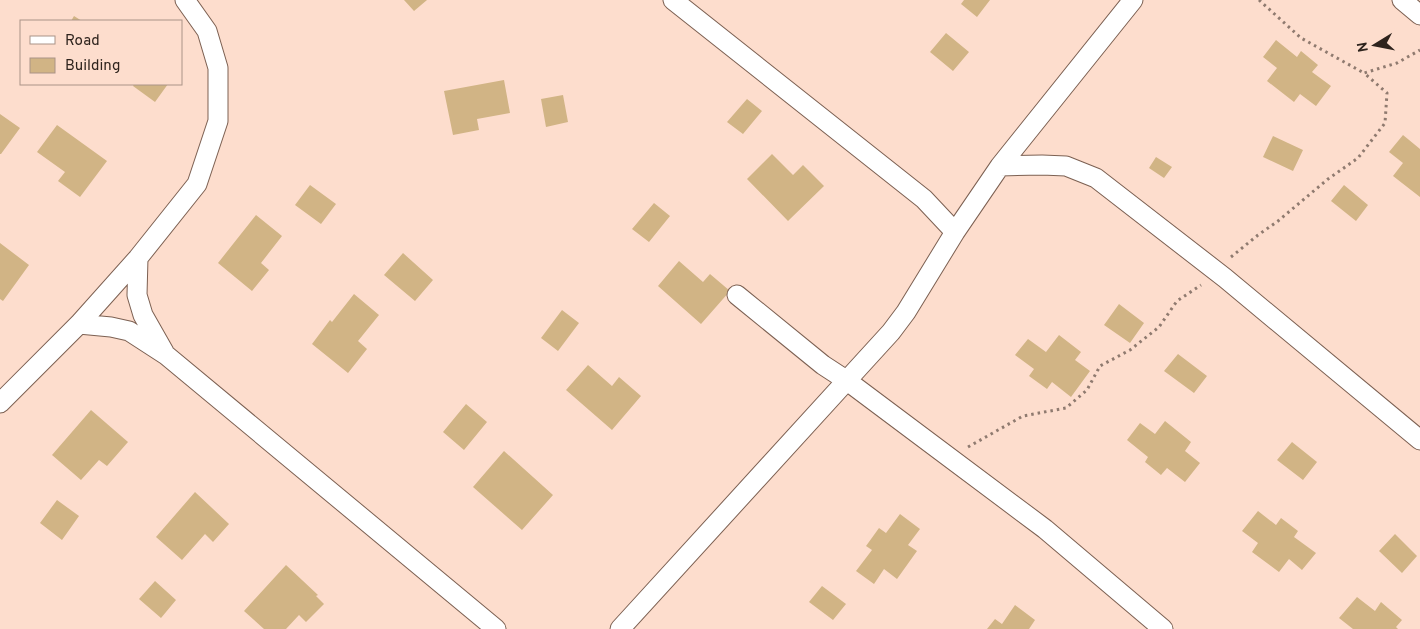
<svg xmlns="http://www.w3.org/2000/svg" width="1420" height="629" font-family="Overpass,sans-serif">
<rect width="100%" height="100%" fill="#fdddcd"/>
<path fill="#d1b485" d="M404,0h23l-13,11z
M964,0h26l-13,17 -16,-13z
M74,16l8,5h-11z
M946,33l23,19 -16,19 -23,-19z
M1276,40l21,17 4,-6 17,14 -6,7 19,14 -15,20 -16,-12 -6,8 -27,-21 10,-13 -14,-11z
M504,80l6,33 -33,6 2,11 -26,5 -9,-44z
M134,84h34l-13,18 -22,-16z
M563,95l5,27 -22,5 -5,-28z
M747,99l15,12 -19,23 -16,-12z
M0,114l20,14 -19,26h-1z
M57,125l50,36 -27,36 -22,-16 7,-9 -28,-20z
M1403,135l17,14v48l-27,-21 10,-13 -14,-11z
M1273,136l30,14 -10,21 -30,-14z
M772,154l21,21 10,-10 21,21 -36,35 -41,-42z
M1156,157l16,10 -8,11 -15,-10z
M310,185l26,19 -15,20 -26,-19z
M1344,185l24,20 -12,16 -25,-20z
M654,203l16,13 -21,26 -17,-13z
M256,215l26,21 -21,27 8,7 -17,21 -34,-28z
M0,243l29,22 -26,36 -3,-2z
M403,253l30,27 -18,21 -31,-26z
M679,261l24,21 7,-8 20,17 -29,33 -43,-38z
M354,294l25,21 -21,26 9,8 -19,24 -36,-29 18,-24 2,2z
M1119,304l25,19 -14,20 -26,-18z
M562,310l17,13 -21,28 -17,-13z
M1059,335l22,17 -6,8 15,11 -19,26 -19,-15 -5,7 -18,-13 5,-7 -19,-14 13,-16 18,13z
M1178,354l29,22 -13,17 -30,-22z
M588,365l24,21 7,-9 22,19 -29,34 -46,-40z
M466,404l21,18 -23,28 -21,-18z
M91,410l37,32 -21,24 -8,-6 -18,20 -29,-25z
M1165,421l26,21 -6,9 15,12 -15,19 -18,-14 -6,7 -16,-13 3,-5 -21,-17 13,-17 15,11z
M1292,442l25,20 -14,18 -26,-20z
M504,451l49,44 -31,35 -49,-43z
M195,492l34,32 -16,18 -8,-8 -23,26 -26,-23z
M57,500l22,16 -17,24 -22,-17z
M1258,511l18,14 5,-7 17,13 -4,6 22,16 -14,17 -13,-11 -10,13 -27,-20 6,-9 -16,-12z
M900,514l20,15 -12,16 9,6 -20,28 -13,-10 -10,15 -18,-13 16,-21 -6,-4 13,-18 7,5z
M1395,534l22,22 -15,17 -23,-22z
M286,565l32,30 -2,1 8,8 -18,18 -7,-7 -13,14h-22l-20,-18z
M155,581l21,19 -15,18 -22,-19z
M822,586l24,18 -13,16 -24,-18z
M1357,597l18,14 6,-9 21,18 -6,7 2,2h-45l-14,-11z
M1015,605l20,15 -6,9h-42l8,-10 7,5z"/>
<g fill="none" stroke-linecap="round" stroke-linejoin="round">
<defs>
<path id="street" d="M673,0l251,199 31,33
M1402,0l18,15
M1000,166l42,-1 24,1 30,12 129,100 195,162
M138,258l-1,37 6,20 21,37
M737,295l86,70 23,15 199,149 118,100
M79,324l32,3 18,4 37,24 330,274
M0,403l79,-79 59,-66 59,-74 21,-63v-53l-11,-37 -22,-31
M620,629l271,-297 15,-20 49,-80 45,-66 133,-166"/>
</defs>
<use href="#street" stroke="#7c6052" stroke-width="21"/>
<path stroke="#8f7a6f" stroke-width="3" stroke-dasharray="2.5 4" stroke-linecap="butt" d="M1259,0l42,38 63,35
M1231,257l27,-22 20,-14 50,-42 30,-21 27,-35 2,-30 -23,-20 33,-10 23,-13
M968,447l55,-31 43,-8 21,-18 13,-24 30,-16 29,-23 18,-26 24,-16"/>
<use href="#street" stroke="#fff" stroke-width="19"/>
</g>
<rect x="20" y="20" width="162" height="65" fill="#fdddcd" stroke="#aa9387"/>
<rect x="30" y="36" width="25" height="8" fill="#ffffff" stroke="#aa9387"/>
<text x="65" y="45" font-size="15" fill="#2e231d">Road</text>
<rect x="30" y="58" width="25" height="15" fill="#d1b485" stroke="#aa9387"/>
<text x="65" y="70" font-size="15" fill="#2e231d">Building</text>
<g transform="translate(1375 45) rotate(260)" stroke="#fdddcd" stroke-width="4" paint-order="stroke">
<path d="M0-4L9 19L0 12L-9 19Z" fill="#2e231d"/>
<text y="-8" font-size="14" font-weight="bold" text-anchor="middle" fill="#2e231d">N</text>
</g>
</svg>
